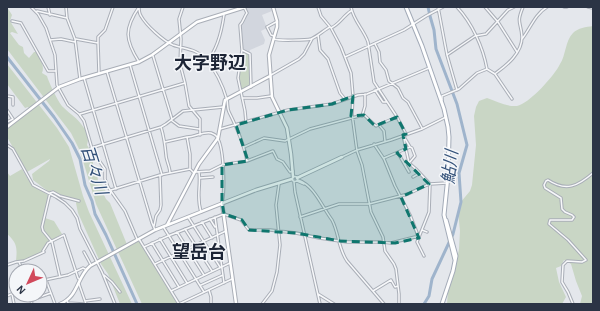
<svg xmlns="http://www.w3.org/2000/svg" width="600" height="311" font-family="'Alegreya Sans','Noto Sans JP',sans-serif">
<rect width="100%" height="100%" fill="#e4e7ec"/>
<path fill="#d2d6de" d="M250,7h21l1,4 -10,4 5,13 -6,3 4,9 -1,4 -14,6v3l-8,-3 -1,-25 4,-5 3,-7 -2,-5z"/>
<path fill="#c9d6c5" d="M7,7l5,8 -2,6 8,13 -6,-2 -2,1 9,12 4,2 1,6 5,5 5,-6h2c4,6 9,14 6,21l5,3c2,7 11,26 16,31 9,9 13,9 21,21l2,-1 2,13 -1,5 3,5 -1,3 4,8v3l4,7 1,11 5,3 3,7 -2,3 2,4 4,4 18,44 11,-6 39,63h-36l-46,-100 -16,-53 -9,-18 -64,-84z
M593,26v278h-13l2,-8 -6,-15 -5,-17 -7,-4 -3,6 -5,2 3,14 7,15 -4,7h-115l1,-13 9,-31 2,-11 1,-18 -2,-20 2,-8 10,-12 2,-6 4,-40 -2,-29 2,-9 3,-6 8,-3c9,3 19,9 30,8 12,-2 38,-31 43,-42 6,-9 5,-23 13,-31 5,-5 13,-6 20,-7z
M242,51l7,3 1,32 -9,4 -2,-12z
M7,64l50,64 12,19 14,49 6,16 43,92h-12l-12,-30 -7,-10 -23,-51 -2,-10 1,-3 -16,-5 -9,-5 -3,2 -16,-12 -1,-6 17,-13 1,-2 -23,13 -20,-35v-9l23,-18 -2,-3 -3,1 -18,-24z
M22,169l9,15 17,11c0,9 -8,30 -6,35 2,4 6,8 8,11l-3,2 -4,9 -19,9h-8c1,-11 2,-18 -9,-27v-62l3,4z
M45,218l9,3 8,13 -10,6c-8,-9 -11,-10 -7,-22z"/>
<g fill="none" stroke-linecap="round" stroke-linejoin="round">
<path stroke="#9fb4cc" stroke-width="3" d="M7,57l47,60 18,26 8,16 5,26 7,16 3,13 11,21 31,69
M424,304l5,-8 3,-17 21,-45 8,-32 -2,-29 8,-28 -10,-41 -21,-55 -2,-19 -4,-14 -2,-9"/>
<defs>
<path id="street" d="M31,7l7,7 8,14 9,27 2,30 11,20 11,9 5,7 9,31 12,17v10l3,8 17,24 12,28
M48,7l2,8
M66,7l1,11 8,21 5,40
M139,7c0,3 0,6 2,9 5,9 22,25 32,29 11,4 24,4 33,14 10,12 17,27 21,41 1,4 0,8 2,12 8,16 15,31 18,49
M139,7c-15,22 -14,33 0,55
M183,7l-4,12 2,20 -1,25 5,19 4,23 11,13v16
M244,7l3,6c-3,4 -3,8 -7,12l2,25 8,4 1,33
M318,7l3,9 10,12 10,19 10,26 2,23 -1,18 5,37 5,14 9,47 12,25 2,14 9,13 2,5 3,25v10
M351,7c2,13 13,23 17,35l6,40 23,35 9,17
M438,7l9,48 10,35
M457,7c15,16 26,40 30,62
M485,7l13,15 19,30
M564,7h3
M588,7l5,1
M37,11l30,7
M12,21l9,2 27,48h8
M331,28c9,-4 12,-12 20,-17
M318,35l2,15 8,9 12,34 5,6
M274,36l-3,-1 -4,-8 9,-5
M76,39l22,4
M274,39c4,2 33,1 37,0 7,-3 13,-9 19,-12
M522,39c8,-10 13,-25 25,-32
M50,40l11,-1 14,3
M375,44l4,8 1,10 6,8 3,11 9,7 5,10 5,4 14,26
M242,50l-4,28 7,33 1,11
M447,55l28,-19 11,-2 22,-24 6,-3
M153,56l19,63
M345,57l59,-27 22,-14 17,-9
M207,61c10,-11 15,-32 17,-46
M130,65l32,110
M107,72l45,151 3,7
M99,73l-1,-30v-6l7,-7 8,-23
M496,73c11,-8 26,-20 26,-36 -1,-16 -6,-13 1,-30
M271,75l28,-16 5,-5 8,-15
M84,78l32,111
M375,90l8,12h4
M7,96l6,1v8
M242,98h15l14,-2
M442,100v-4l17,-7 18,-16 10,-4 8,5 17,25
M7,110l6,9 -6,3
M80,114l105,-31
M362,116l3,-10v-12
M171,120l8,6 20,3
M379,125l5,6 1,10
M161,127c3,10 4,17 5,28 0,5 4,12 4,18
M220,129l68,-19 44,-6 26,-9 9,-1 62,-26
M403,135l6,28 7,6 14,15 17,-1
M165,142l22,-5
M7,145l6,4 20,36 23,12 9,6 7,7 5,8 3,11 22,43 13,32
M244,147l20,-9 21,3 25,-12 49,-13 5,-1 12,11 21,-9
M91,148l70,-21 5,-3 17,-13 40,-4
M398,153l11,19
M342,157l15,-7 34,-10 31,-11 24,-12
M384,158l26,-11 -6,-10
M405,164l4,-1 6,-7 -3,-8 -2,-1
M195,172l15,-1 12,-6 25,-4 26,-10 4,8 6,3 7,10 3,-1
M199,172c2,15 -3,24 2,40
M194,173l-4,-4v-15l-3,-17c8,0 17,-6 24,-4 3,1 6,3 7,6 6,11 7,52 4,64
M292.5 179a2.5 2.5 0 1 1 5 0a2.5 2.5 0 1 1-5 0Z
M413,177l7,-4
M200,178l13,-1
M298,180c17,6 24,27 34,40 7,13 6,28 15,41l37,43
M297,181l7,3
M294,182l1,10 25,112
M111,190l49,-15 30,-6
M50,193l-8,34 1,4 9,11 8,35
M50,193l3,-1 7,4 19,5
M188,217l32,50
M215,217l9,66
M300,217l39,-13h30l39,-10 21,-10
M210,219l5,8
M202,222l10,16
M154,226l2,-10 4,-6 1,-5 -1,-30
M164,228l40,64
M185,229l27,42
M422,230l5,2
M177,232l27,43
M139,239l40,65 53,-25
M160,239l27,44
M152,243l27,44
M144,247l24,-11 56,-22 17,6 8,10h21l26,3 23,5 28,4h35l9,1 24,-6 4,1 -9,-23 -15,-29 -11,-27 -10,-15
M84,252l7,13
M424,256l-7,-14 12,-30 1,-28
M19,262l4,9
M155,264l71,-33
M7,265l9,-3 8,-1 20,-9 -1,-1 5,-8 16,-8 14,43 2,2
M104,275l8,7 8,10
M46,280l9,24
M40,281l28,-6 15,-7 2,1
M79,284l7,20
M201,285l22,-10
M209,290l2,7v7
M171,291l59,-28
M373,291l18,-11 4,7 3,-1
M12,294l2,10
M318,294l16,10
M7,296l9,-4
M67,300l1,3 15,1
M85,301l15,-2
M32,304l-1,-3 3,-2 17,-6
M262,304l10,-13 5,-19 3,-27 -4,-40 3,-21
M573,304l-5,-12 -6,-10 1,-17 4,-4 15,1 4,-2 -18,-20 -19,-16 1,-4h22l2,-3 -2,-2 -7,-3 -3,-3 -1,-11 -16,-10 -1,-3 2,-4 2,-1c18,12 30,6 45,-7"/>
<path id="secondary" d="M273,7l4,14v6l-8,28 3,42 15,31 4,26 2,23
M7,127l52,-40 21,-8 59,-17 13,-7 45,-33 48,-15
M297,178l45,-21
M222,203l14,100
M167,225l32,-61 19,-26 7,-38 45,-24
M60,304c19,-8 16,-26 30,-38l65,-36 101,-40 36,-11"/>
<path id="primary" d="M406,7l16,39 22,63 4,18 1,10 -1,39 -4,39 11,45
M442,304l11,-33 3,-15 -10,-36"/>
</defs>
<use href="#street" stroke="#a9aeb7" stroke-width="3.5"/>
<use href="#secondary" stroke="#a9aeb7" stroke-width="4.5"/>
<use href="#primary" stroke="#a3abb8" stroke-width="5"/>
<use href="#street" stroke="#f7f8fa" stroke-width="1.5"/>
<use href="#secondary" stroke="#fff" stroke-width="2.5"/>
<use href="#primary" stroke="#fff" stroke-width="3"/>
</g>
<path fill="#0f766e" fill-opacity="0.2" stroke="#0f766e" stroke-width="3" stroke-dasharray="8 5" stroke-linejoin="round" d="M353,96l-2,20 13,-1 11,11 22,-9 9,17 -3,1 3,14 -9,4 32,31 -28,13 18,41 -24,5 -55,-2 -44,-8 -47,-3 -7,-10 -18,-6 -2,-11v-38l26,-4 -12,-36 52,-15 44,-6z"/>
<g text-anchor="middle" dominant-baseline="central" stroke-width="3" stroke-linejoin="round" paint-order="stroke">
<g font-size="17" font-style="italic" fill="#34527a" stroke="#f4f6f9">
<text transform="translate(450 167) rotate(-83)">鮎川</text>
<text transform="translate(94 170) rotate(72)">百々川</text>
</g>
<g font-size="18" font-weight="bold" fill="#1d2536" stroke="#f4f6f9">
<text x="210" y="64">大字野辺</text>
<text x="199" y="253">望岳台</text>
</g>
</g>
<rect width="600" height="311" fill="none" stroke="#2b3445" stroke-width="16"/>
<g transform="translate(28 283) rotate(226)"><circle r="19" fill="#f4f6f9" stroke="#a4a8b1"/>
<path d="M0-3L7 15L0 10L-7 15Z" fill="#d1495b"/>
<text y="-6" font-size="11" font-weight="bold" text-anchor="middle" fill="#2b3445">N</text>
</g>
</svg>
